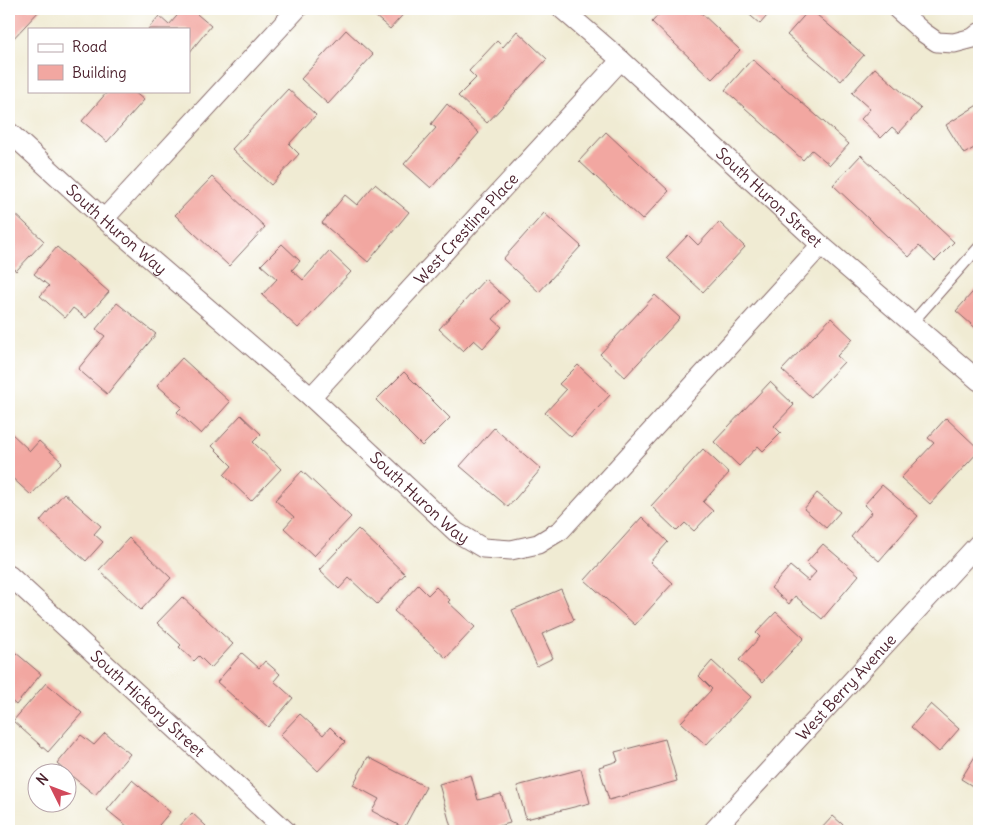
<svg xmlns="http://www.w3.org/2000/svg" width="988" height="840" font-family="Delius,sans-serif">
<rect width="100%" height="100%" fill="#fff"/>
<filter id="ink" filterUnits="userSpaceOnUse"><feTurbulence type="fractalNoise" baseFrequency=".02" numOctaves="2"/><feDisplacementMap in="SourceGraphic" scale="10" xChannelSelector="R" yChannelSelector="G"/><feConvolveMatrix kernelMatrix="1 2 1 2 8 2 1 2 1" color-interpolation-filters="sRGB"/></filter>
<filter id="wash" filterUnits="userSpaceOnUse"><feTurbulence type="fractalNoise" baseFrequency=".0096" numOctaves="4" result="noise"/><feDisplacementMap in="SourceGraphic" scale="20" xChannelSelector="R" yChannelSelector="G"/><feGaussianBlur stdDeviation="1.12" result="paint"/><feColorMatrix in="noise" values="0 0 0 0 0 0 0 0 0 0 0 0 0 0 0 0 0 1.4 0 .05"/><feComposite in="paint" operator="in"/></filter>
<g filter="url(#wash)">
<rect width="100%" height="100%" fill="#f0ebd3"/>
<g id="blocks">
<path fill="#f2a7a1" d="M9,9h32l-32,34z
M183,9h8l20,17 -22,27v-24h-41l11,-13 10,9z
M367,9h41l-18,20z
M664,9h33l43,41 -28,29 -60,-57z
M743,9h30l-13,15z
M810,9l54,46 -23,26 -54,-46z
M346,30l27,25 -45,49 -27,-25z
M517,31l30,28 -60,64 -29,-27 18,-18 -7,-7 28,-30 6,6z
M752,59l97,85 -19,21 -18,-15 -9,10 -78,-70z
M875,68l46,41 -22,24 -7,-6 -11,11 -20,-19 9,-10 -18,-16z
M288,89l28,26 -27,29 10,10 -28,31 -39,-36z
M108,91h25l11,9 -37,42 -25,-21z
M447,104l32,29 -48,55 -27,-24 32,-36 -5,-4z
M979,104v41l-15,9 -18,-29z
M606,132l63,59 -27,29 -63,-59z
M861,155l93,87 -19,19 -16,-15 -10,11 -76,-72z
M212,177l53,50 -36,39 -54,-51z
M375,184l34,28 -41,50 -46,-39 23,-28 12,10z
M9,208l35,33 -28,30 -7,-6z
M544,213l37,33 -42,46 -36,-33z
M719,222l26,25 -42,45 -37,-34 22,-23 10,10z
M282,244l18,17 -8,9 11,10 26,-29 22,21 -53,56 -36,-33 15,-16 -16,-14z
M57,247l52,45 -23,26 -13,-10 -8,10 -25,-22 9,-10 -15,-12z
M485,279l24,22 -16,18 9,8 -19,21 -9,-8 -11,11 -24,-22z
M979,285v46l-23,-20z
M655,295l25,23 -55,59 -25,-23z
M117,303l39,31 -49,60 -29,-25 27,-33 -9,-7z
M831,318l22,21 -16,17 7,6 -33,35 -29,-27z
M182,358l48,44 -29,32 -24,-22 5,-5 -25,-22z
M578,365l32,30 -39,42 -26,-24 21,-23 -7,-6z
M404,372l46,46 -28,28 -46,-46z
M770,382l24,23 -20,21 7,7 -18,18 -5,-5 -19,20 -25,-24z
M241,415l20,19 -8,8 28,27 -30,32 -27,-26 8,-9 -20,-20z
M946,418l33,31v2l-49,53 -29,-26 33,-35 -6,-5z
M494,428l47,41 -33,38 -48,-41z
M9,431l21,20 9,-10 23,21 -31,33 -22,-20z
M703,449l26,24 -26,29 10,9 -19,20 -9,-8 -8,8 -26,-25z
M302,471l49,46 -37,39 -30,-28 10,-11 -19,-17z
M882,485l36,31 -39,45 -28,-24 21,-25 -8,-7z
M64,493l37,33 -7,8 9,8 -17,19 -46,-40z
M817,493l23,19 -14,16 -22,-19z
M642,517l26,25 -18,20 23,21 -38,42 -50,-45z
M358,529l47,45 -28,30 -28,-26 -10,11 -20,-19z
M129,538l42,40 -30,32 -42,-40z
M823,544l36,31 -37,44 -27,-23 -6,8 -18,-16 19,-22 18,15 8,-9 -10,-9z
M418,585l10,10 8,-8 14,13 -2,2 27,25 -29,31 -52,-47z
M561,589l13,31 -32,14 11,24 -16,8 -25,-56z
M182,597l51,47 -22,24 -12,-12 -5,5 -15,-14 2,-2 -24,-22z
M776,612l28,26 -41,44 -24,-22 21,-23 -4,-4z
M9,647l32,27 -25,31 -7,-6z
M242,653l17,15 6,-7 15,13 -6,7 19,17 -25,29 -51,-45z
M712,661l39,36 -45,48 -25,-23 31,-33 -13,-13z
M46,683l36,30 -34,39 -35,-31z
M931,704l28,25 -20,23 -28,-25z
M300,714l23,21 7,-8 15,15 -27,29 -38,-36z
M105,733l25,21 -35,41 -38,-31 24,-29 13,10z
M665,739l12,42 -68,19 -10,-33 19,-6 -3,-9z
M979,750v40l-18,-11z
M368,757l58,30 -22,41 -32,-17 7,-12 -26,-14z
M581,769l9,34 -64,16 -9,-33z
M471,775l7,25 23,-6 9,29 -30,8h-28l-13,-47z
M132,780l38,32 -16,19h-21l-26,-21z
M192,813l14,13 -5,5h-26z
M833,816l17,15h-31z"/>
</g>
</g>
<g filter="url(#ink)">
<use href="#blocks" fill-opacity="0" stroke="#846666" stroke-width="1"/>
<g fill="none" stroke-linecap="round" stroke-linejoin="round">
<defs>
<path id="service" d="M912,323l67,-76"/>
<g id="minor">
<path id="s1" d="M562,9l59,51 200,185 158,136"/>
<path d="M897,9l27,24 13,9 17,1 19,-5 6,-5"/>
<path id="s2" d="M9,132l95,87 207,178 145,135 27,16 28,2 27,-6 23,-14 260,-285"/>
<path d="M104,219l193,-210"/>
<path id="s3" d="M311,397l310,-337"/>
<path id="s4" d="M9,575l277,256"/>
<path id="s5" d="M713,831l266,-288"/>
</g>
</defs>
<use href="#service" stroke="#846666" stroke-width="12"/>
<use href="#minor" stroke="#846666" stroke-width="21"/>
<use href="#service" stroke="#fff" stroke-width="10"/>
<use href="#minor" stroke="#fff" stroke-width="19"/>
</g>
</g>
<g text-anchor="middle" dominant-baseline="central" stroke-width="4" stroke-linejoin="round" paint-order="stroke">
<g font-size="16" fill="#4a1f2b" stroke="#fff">
<text stroke="none"><textPath href="#s1" startOffset="280">South Huron Street</textPath></text>
<text stroke="none"><textPath href="#s3" startOffset="229">West Crestline Place</textPath></text>
<text stroke="none"><textPath href="#s2" startOffset="145">South Huron Way</textPath></text>
<text stroke="none"><textPath href="#s2" startOffset="550">South Huron Way</textPath></text>
<text stroke="none"><textPath href="#s5" startOffset="196">West Berry Avenue</textPath></text>
<text stroke="none"><textPath href="#s4" startOffset="189">South Hickory Street</textPath></text>
</g>
</g>
<rect width="988" height="840" fill="none" stroke="#fff" stroke-width="30"/>
<rect x="28" y="28" width="162" height="65" fill="#ffffff" stroke="#b7a5aa"/>
<rect x="38" y="44" width="25" height="8" fill="#ffffff" stroke="#b7a5aa"/>
<text x="72" y="52" font-size="15" fill="#4a1f2b">Road</text>
<rect x="38" y="65" width="25" height="15" fill="#f2a7a1" stroke="#b7a5aa"/>
<text x="72" y="78" font-size="15" fill="#4a1f2b">Building</text>
<g transform="translate(52 788) rotate(312)"><circle r="24" fill="#ffffff" stroke="#b7a5aa"/>
<path d="M0-4L9 19L0 12L-9 19Z" fill="#d1495b"/>
<text y="-8" font-size="14" font-weight="bold" text-anchor="middle" fill="#4a1f2b">N</text>
</g>
</svg>
